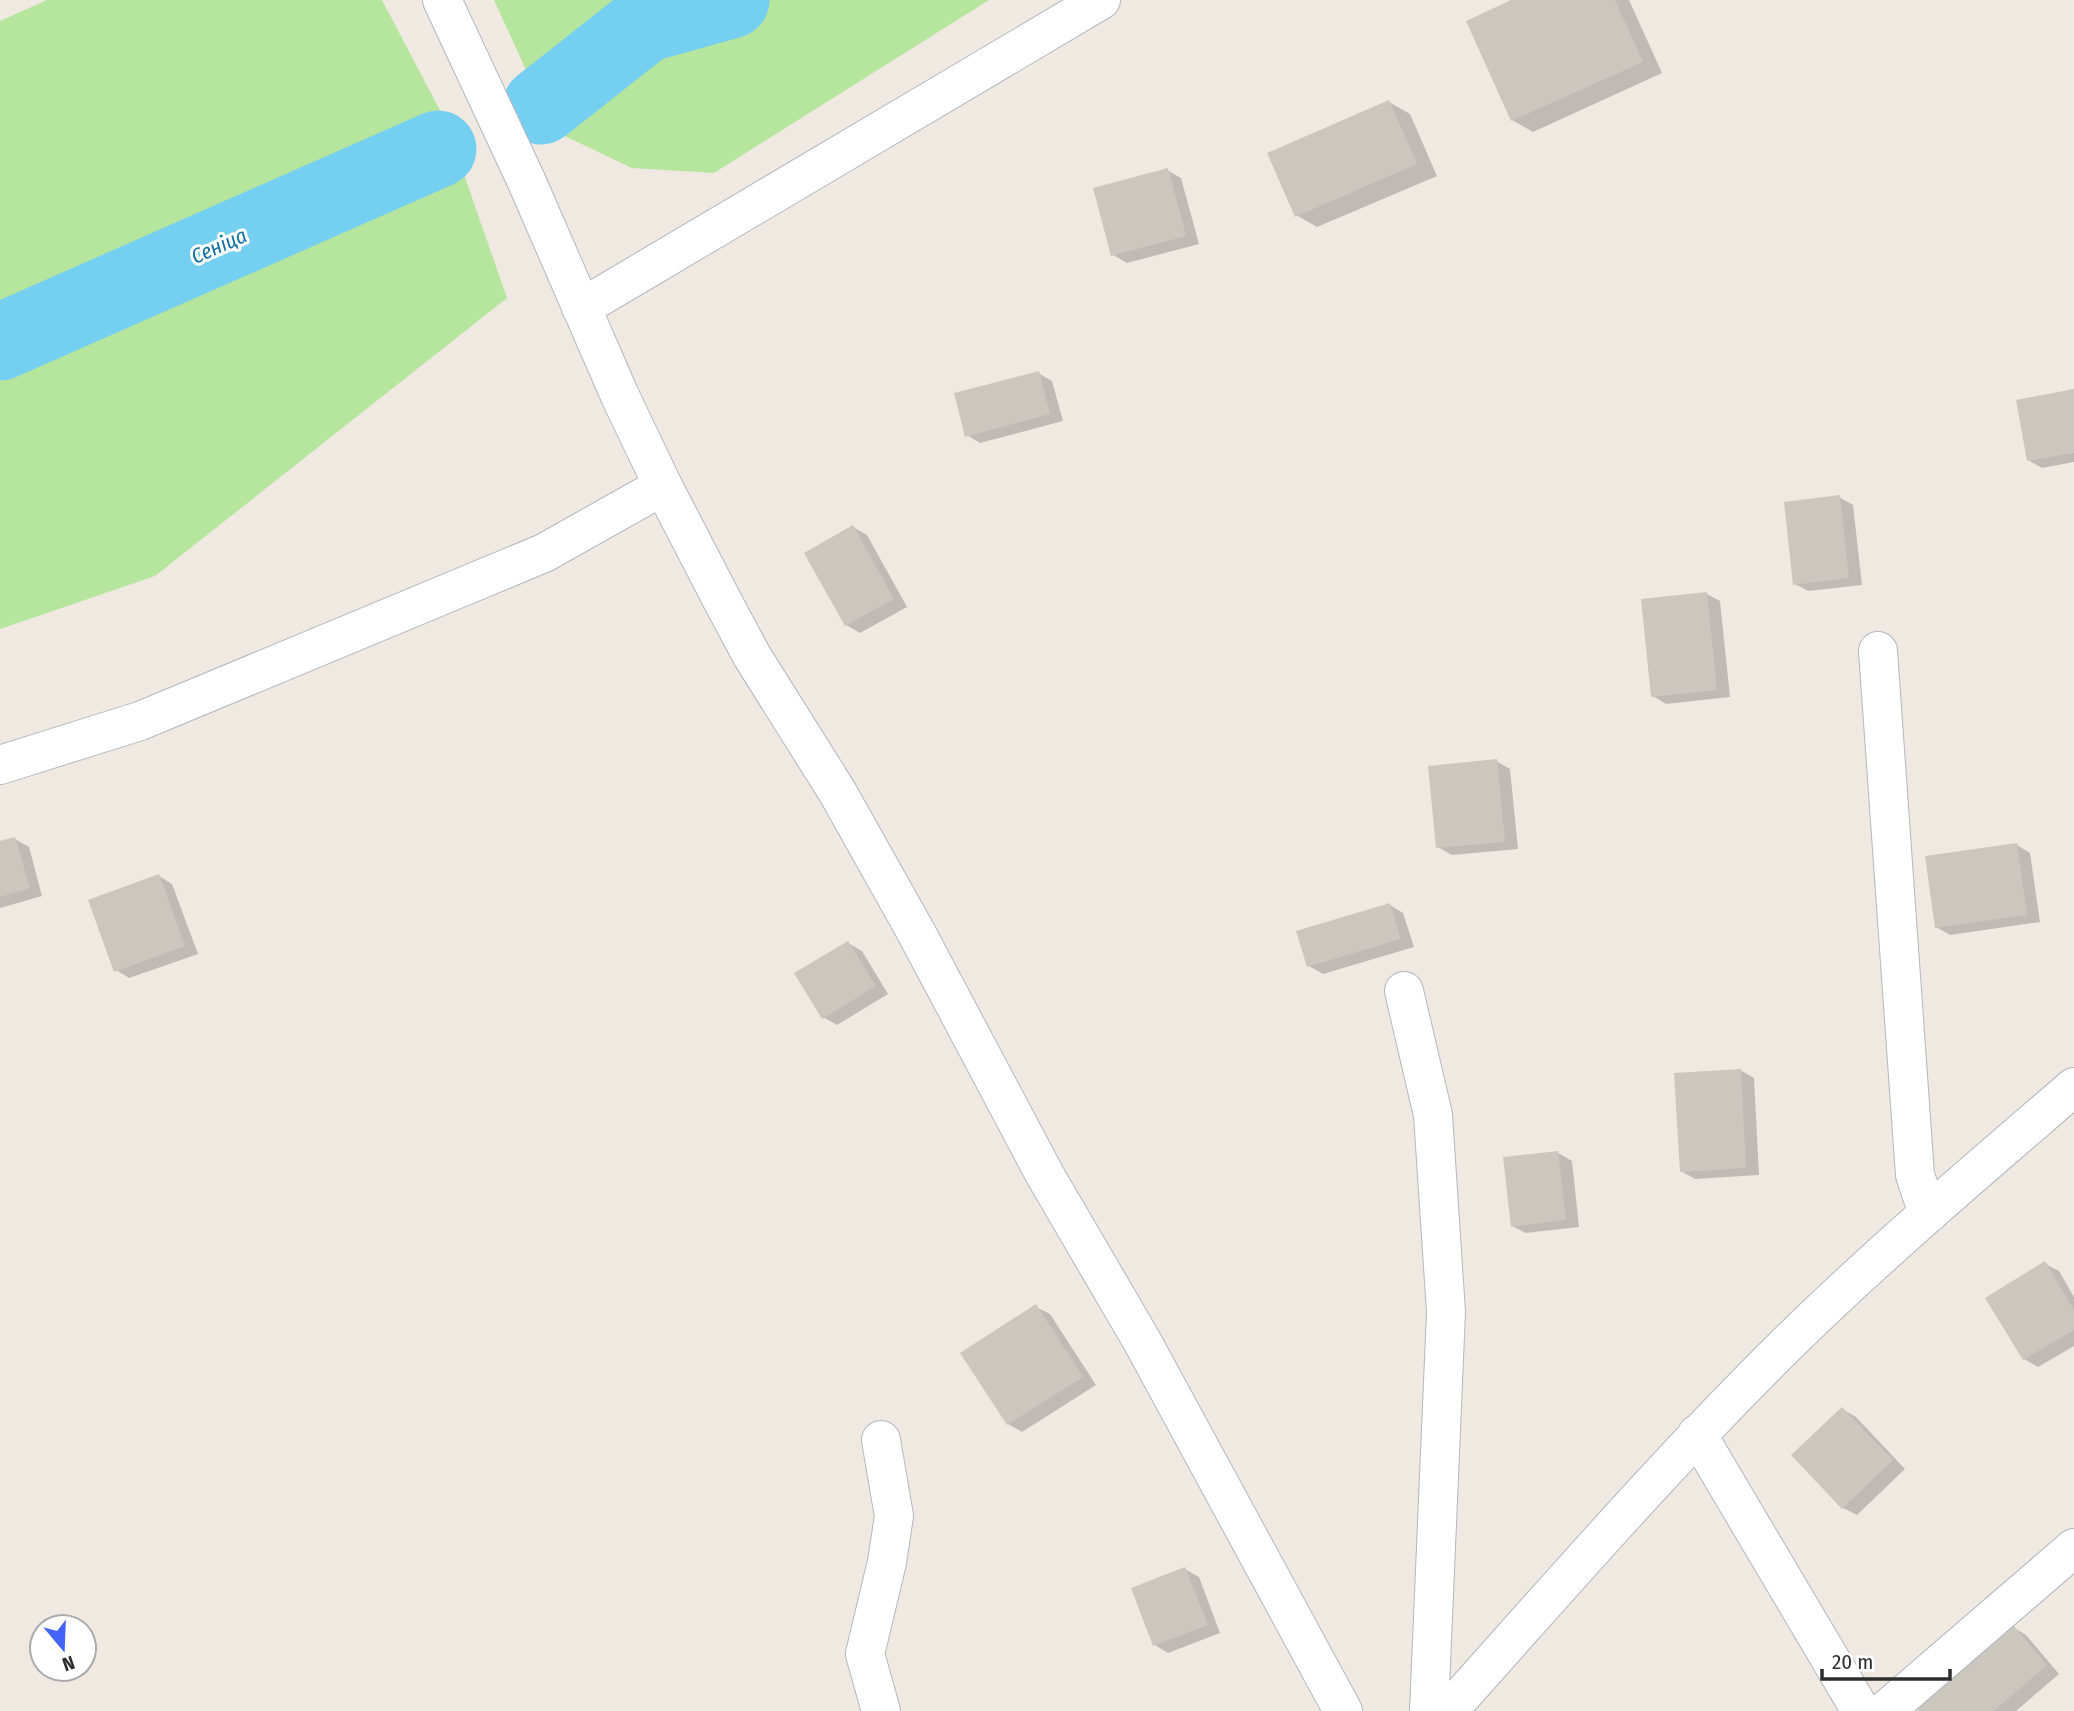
<svg xmlns="http://www.w3.org/2000/svg" width="2074" height="1711" font-family="'Fira Sans Condensed',sans-serif">
<rect width="100%" height="100%" fill="#efe9e1"/>
<path fill="#b6e59e" d="M47,0h335l63,120 62,178 -352,278 -155,53v-608z
M494,0h495l-275,173 -82,-5 -78,-37z"/>
<path fill="#0003" d="M1515,0h114l33,73 -129,59 -21,-12z
M1389,102l21,12 27,62 -120,51 -21,-12z
M1167,170l14,8 18,66 -72,19 -14,-8z
M1038,373l14,8 11,40 -83,22 -13,-8z
M2074,391v71l-32,6 -14,-8z
M1839,497l14,8 9,80 -54,6 -13,-7z
M853,527l14,8 40,72 -47,26 -14,-8z
M1707,594l13,7 10,96 -64,7 -13,-8z
M1496,761l14,8 8,80 -66,6 -14,-8z
M15,839l14,8 13,49 -42,12v-65z
M2017,845l13,8 10,69 -90,13 -14,-8z
M159,876l13,8 26,70 -69,24 -13,-8z
M1390,905l13,8 11,34 -91,27 -14,-8z
M848,943l14,8 26,43 -51,31 -14,-8z
M1740,1070l14,8 5,97 -64,4 -14,-8z
M1558,1153l14,8 7,66 -53,6 -14,-7z
M2045,1264l14,7 15,26v49l-36,21 -14,-8z
M1036,1307l14,7 46,71 -74,47 -14,-8 -45,-70z
M1842,1409l14,8 49,52 -48,46 -14,-7z
M1185,1569l14,8 21,56 -52,20 -13,-8z
M2013,1627l13,8 33,39 -43,37h-95z"/>
<g fill="none" stroke-linecap="round" stroke-linejoin="round">
<path stroke="#75cff0" stroke-width="77" d="M541,106l104,-82 86,-24
M0,342l438,-193"/>
</g>
<path fill="#cbc7bf" d="M1511,0h104l28,62 -132,59 -45,-100z
M1389,100l28,64 -122,53 -28,-64z
M1168,168l18,68 -75,20 -18,-68z
M1039,371l11,43 -85,23 -11,-44z
M2074,389v64l-47,8 -11,-61z
M1840,495l9,83 -56,7 -9,-83z
M853,525l41,74 -49,27 -41,-73z
M1707,592l10,98 -66,7 -10,-98z
M1497,759l8,83 -69,6 -8,-82z
M15,837l15,51 -30,9v-56z
M2017,843l10,72 -92,13 -10,-72z
M159,874l26,72 -71,26 -26,-72z
M1390,903l11,36 -94,28 -11,-36z
M848,941l28,45 -54,33 -28,-46z
M1741,1069l5,99 -66,4 -6,-99z
M1558,1151l8,69 -55,7 -8,-70z
M2045,1261l29,49v20l-51,30 -38,-62z
M1036,1304l47,73 -76,48 -47,-72z
M1842,1407l51,53 -51,49 -51,-54z
M1185,1567l23,58 -55,21 -22,-58z
M2013,1625l34,40 -53,46h-75l-3,-3z"/>
<g fill="none" stroke-linecap="round" stroke-linejoin="round">
<defs>
<path id="minor" d="M442,0l84,180 94,216 43,90 59,114 30,56 86,137 78,139 129,243 97,166 201,370
M581,308l520,-308
M1878,651l37,524 13,39
M0,765l140,-44 404,-168 119,-67
M1404,991l29,124 13,197 -17,399
M1697,1434l164,277
M881,1440l13,76 -7,46 -22,92 16,57
M1448,1711c112,-125 222,-252 342,-370 91,-89 188,-171 284,-254
M1885,1711l189,-163"/>
</defs>
<use href="#minor" stroke="#b4b7c1" stroke-width="40"/>
<use href="#minor" stroke="#fff" stroke-width="38"/>
</g>
<g text-anchor="middle" dominant-baseline="central" stroke-width="6" stroke-linejoin="round" paint-order="stroke">
<g font-size="21" font-style="italic" fill="#0d6fa3" stroke="#fff">
<text transform="translate(219 246) rotate(-24)">Сеніца</text>
</g>
</g>
<g transform="translate(63 1648) rotate(161)"><circle r="33" fill="#ffffff" stroke="#ababab" stroke-width="2"/>
<path d="M0-5L12 26L0 18L-12 26Z" fill="#4264fb"/>
<text y="-10" font-size="19" font-weight="bold" text-anchor="middle" fill="#2e2e2e">N</text>
</g>
<path d="M1822 1669v10h128v-10" fill="none" stroke="#2e2e2e" stroke-width="3.5"/>
<text x="1832" y="1669" font-size="21" fill="#2e2e2e" stroke="#ffffff" stroke-width="5" paint-order="stroke">20 m</text>
</svg>
